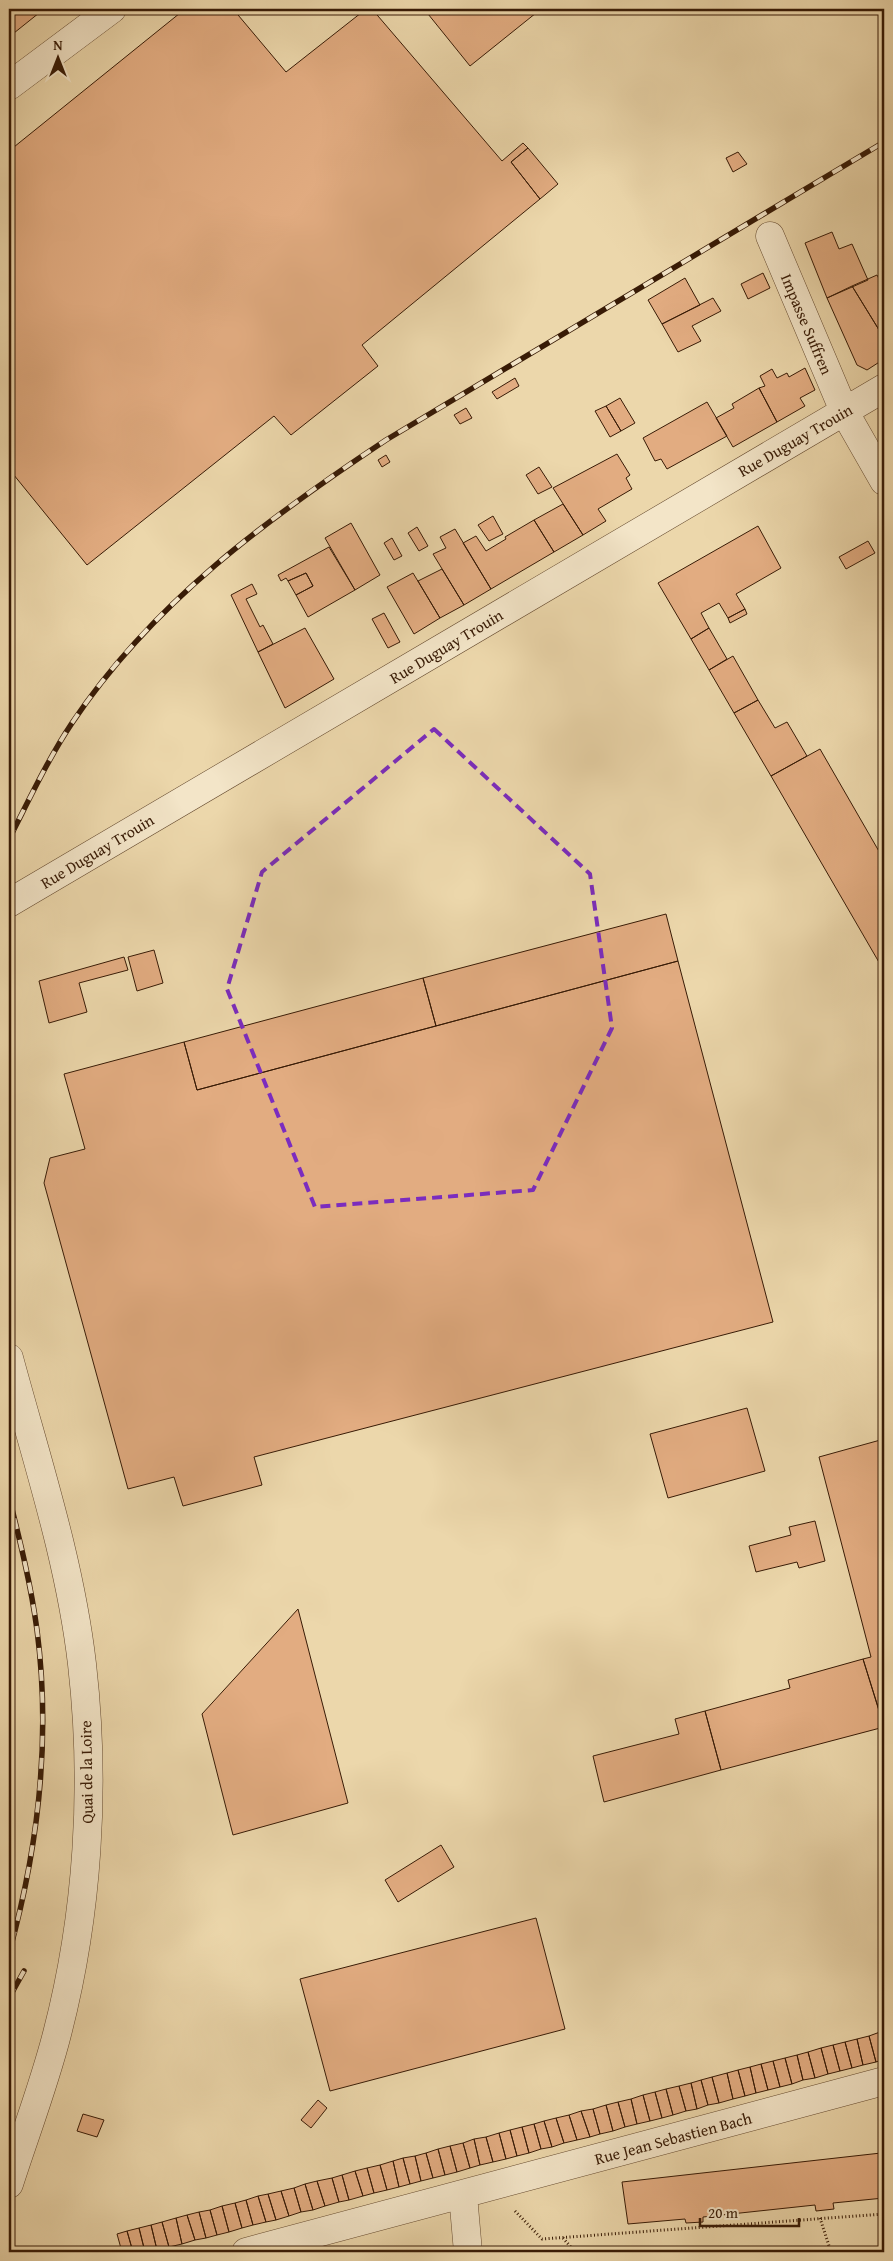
<svg xmlns="http://www.w3.org/2000/svg" width="893" height="2261" font-family="'Gentium Book Plus',serif">
<rect width="100%" height="100%" fill="#ecd7ab"/>
<filter id="stains"><feTurbulence type="fractalNoise" baseFrequency=".004" numOctaves="4"/><feColorMatrix values="0 0 0 0 .2 0 0 0 0 .09 0 0 0 0 .02 0 0 0 .5 -.17"/></filter>
<radialGradient id="worn" r=".72"><stop offset=".6" stop-color="#630" stop-opacity="0"/><stop offset="1" stop-color="#630" stop-opacity=".3"/></radialGradient>
<path fill="#e2ac81" stroke="#381b06" d="M9,9h35l-35,28z
M185,9h48l53,63 80,-63h6l130,152 21,-18 5,5 -17,14 29,37 -178,146 16,21 -87,69 -17,-19 -187,149 -78,-96v-318z
M424,9h117l-71,57z
M528,148l30,36 -18,15 -29,-37z
M738,152l9,12 -14,8 -7,-14z
M832,232l7,17 13,-5 16,36 -41,18 -22,-55z
M763,273l7,15 -22,11 -7,-15z
M877,275l7,13v50l-32,-52z
M685,278l15,27 -38,19 -14,-24z
M852,286l32,52v21l-17,11 -10,-5 -30,-67z
M713,298l8,13 -29,15 9,15 -23,11 -16,-28z
M805,368l10,22 -15,8 5,8 -28,16 -18,-34 6,-2 -5,-10 12,-7 5,9 10,-5 2,4z
M515,378l4,8 -22,13 -5,-7z
M759,388l18,34 -44,25 -17,-29 18,-10 -2,-4z
M620,398l15,25 -14,8 -15,-25z
M707,402l20,34 -60,33 -6,-10 -6,2 -12,-23z
M606,406l15,25 -11,6 -15,-26z
M466,408l6,10 -12,6 -6,-9z
M617,454l13,21 -4,3 6,11 -34,20 8,12 -23,14 -30,-47z
M386,455l4,7 -8,5 -4,-7z
M539,467l13,20 -14,7 -12,-19z
M563,504l20,31 -29,17 -20,-32z
M493,516l10,18 -14,7 -11,-16z
M534,520l20,32 -63,37 -28,-46 13,-7 10,15 20,-12 -1,-2z
M351,523l29,52 -25,15 -30,-52z
M758,526l23,42 -45,26 9,15 -17,9 -9,-15 -18,10 8,15 -18,11 -33,-56z
M417,527l11,19 -9,5 -11,-18z
M455,529l36,60 -27,16 -31,-51 13,-6 -6,-11z
M392,538l10,18 -8,4 -10,-17z
M868,541l7,12 -29,16 -7,-12z
M329,547l26,43 -47,27 -12,-22 17,-9 -7,-13 -18,8 -2,-3 -5,3 -3,-6z
M442,569l22,36 -24,13 -22,-37z
M306,573l7,13 -17,9 -8,-14z
M413,573l27,45 -26,16 -27,-47z
M252,584l5,10 -11,5 14,28 3,-2 10,19 -15,8 -27,-57z
M745,609l2,5 -17,9 -2,-5z
M384,613l16,29 -12,6 -16,-29z
M305,628l29,51 -49,29 -27,-56z
M709,628l18,31 -18,11 -18,-31z
M733,656l25,44 -24,13 -25,-43z
M758,700l17,28 12,-6 20,34 -36,20 -37,-63z
M820,749l64,111v102l-4,2 -109,-188z
M666,914l12,47 -242,65 -13,-48z
M154,950l9,33 -26,8 -9,-34z
M124,957l4,13 -49,13 8,29 -38,11 -10,-42z
M678,961l95,361 -519,135 8,28 -79,21 -9,-29 -46,12 -84,-306 6,-25 35,-9 -21,-75 120,-32 13,48z
M423,978l13,48 -239,64 -13,-48z
M747,1408l18,63 -97,27 -18,-64z
M884,1439v287l-21,-67 8,-2 -52,-200z
M815,1521l10,40 -26,7 -2,-6 -41,10 -7,-26 42,-11 -2,-8z
M298,1609l50,194 -115,32 -31,-121z
M863,1659l21,68 -163,43 -16,-59 85,-23 -2,-8z
M705,1711l16,59 -117,32 -11,-46 86,-22 -4,-15z
M441,1845l13,22 -56,35 -13,-22z
M536,1918l29,111 -235,62 -30,-112z
M884,2031v17l-4,-16z
M880,2032l4,16v11l-8,3 -7,-26z
M869,2036l7,26 -13,3 -6,-26z
M857,2039l6,26 -11,3 -7,-26z
M845,2042l7,26 -12,3 -7,-26z
M833,2045l7,26 -12,3 -7,-26z
M821,2048l7,26 -13,4 -7,-26z
M808,2052l7,26 -12,2 -6,-25z
M797,2055l6,25 -11,4 -7,-26z
M785,2058l7,26 -12,3 -7,-26z
M773,2061l7,26 -12,3 -7,-26z
M761,2064l7,26 -12,3 -6,-26z
M750,2067l6,26 -11,3 -7,-26z
M738,2070l7,26 -12,3 -6,-26z
M727,2073l6,26 -14,4 -7,-26z
M712,2077l7,26 -11,2 -7,-25z
M701,2080l7,25 -11,4 -6,-26z
M691,2083l6,26 -11,2 -7,-25z
M679,2086l7,25 -13,4 -7,-26z
M666,2089l7,26 -11,3 -7,-26z
M655,2092l7,26 -12,3 -7,-26z
M643,2095l7,26 -13,3 -6,-25z
M631,2099l6,25 -12,3 -7,-25z
M318,2100l9,8 -16,20 -10,-8z
M618,2102l7,25 -12,4 -7,-26z
M606,2105l7,26 -13,3 -7,-25z
M593,2109l7,25 -10,3 -9,-26z
M581,2111l9,26 -13,3 -8,-25z
M83,2114l21,6 -7,17 -20,-6z
M569,2115l8,25 -13,3 -8,-25z
M556,2118l8,25 -12,4 -8,-26z
M544,2121l8,26 -11,2 -7,-25z
M534,2124l7,25 -12,4 -7,-26z
M522,2127l7,26 -12,3 -7,-26z
M510,2130l7,26 -11,3 -7,-26z
M499,2133l7,26 -13,3 -7,-25z
M486,2137l7,25 -13,3 -6,-26z
M474,2139l6,26 -10,3 -7,-25z
M463,2143l7,25 -13,4 -7,-26z
M450,2146l7,26 -12,3 -7,-26z
M438,2149l7,26 -12,3 -7,-25z
M426,2153l7,25 -12,3 -6,-25z
M881,2153l3,45 -51,5 1,6 -18,2 -1,-6 -112,12v5l-17,1 -1,-4 -57,5 -6,-42z
M415,2156l6,25 -11,3 -7,-26z
M403,2158l7,26 -11,3 -6,-26z
M393,2161l6,26 -12,3 -7,-25z
M380,2165l7,25 -13,3 -7,-25z
M367,2168l7,25 -11,3 -8,-25z
M355,2171l8,25 -14,4 -7,-25z
M342,2175l7,25 -10,2 -7,-24z
M332,2178l7,24 -14,4 -8,-25z
M317,2181l8,25 -12,4 -8,-26z
M305,2184l8,26 -12,2 -7,-24z
M294,2188l7,24 -12,4 -8,-25z
M281,2191l8,25 -13,4 -8,-26z
M268,2194l8,26 -10,2 -8,-26z
M258,2196l8,26 -13,3 -7,-25z
M246,2200l7,25 -11,3 -7,-25z
M235,2203l7,25 -13,4 -7,-26z
M222,2206l7,26 -12,3 -7,-25z
M210,2210l7,25 -11,3 -7,-26z
M199,2212l7,26 -11,2 -8,-25z
M187,2215l8,25 -13,4 -6,-26z
M176,2218l6,26 -13,3 -7,-25z
M162,2222l7,25 -12,3 -6,-25z
M151,2225l6,25 -12,2 -6,-24z
M139,2228l6,24h-12l-6,-21z
M127,2231l6,21h-11l-5,-18z
M544,2247v5h-43v-3z"/>
<g fill="none" stroke-linecap="round" stroke-linejoin="round">
<defs>
<path id="minor" d="M9,86l103,-77
M770,236l74,175 40,70
M9,903l875,-515
M9,1358c27,100 61,202 73,306 14,122 6,251 -25,370 -13,51 -32,100 -48,150
M463,2195l5,57
M246,2252l638,-171"/>
</defs>
<use href="#minor" stroke="#654a2f" stroke-width="29"/>
<path stroke="#381b06" stroke-width="3" stroke-dasharray="1 2.5" stroke-linecap="butt" d="M515,2211l27,28 342,-25
M820,2218l11,34
M563,2238l12,14"/>
<use href="#minor" stroke="#f3e5c8" stroke-width="28"/>
<defs>
<path id="rail" d="M9,839c20,-39 39,-80 63,-116 81,-121 195,-204 314,-283l498,-298
M9,1497c11,44 22,88 28,133 14,108 1,219 -28,323
M9,1998l15,-27"/>
</defs>
<use href="#rail" stroke="#381b06" stroke-width="5.5"/>
<use href="#rail" stroke="#f3e5c8" stroke-width="4" stroke-dasharray="11" stroke-linecap="butt"/>
</g>
<path fill="none" stroke="#7b2cbf" stroke-width="4" stroke-dasharray="10 6" stroke-linejoin="round" d="M434,729l156,145 22,154 -79,162 -218,17 -88,-218 35,-117z"/>
<g text-anchor="middle" dominant-baseline="central" stroke-width="4.5" stroke-linejoin="round" paint-order="stroke">
<g font-size="16" fill="#381b06" stroke="#f3e5c8">
<text transform="translate(807 324) rotate(67)">Impasse Suffren</text>
<text transform="translate(795 440) rotate(-30)">Rue Duguay Trouin</text>
<text transform="translate(446 646) rotate(-31)">Rue Duguay Trouin</text>
<text transform="translate(97 851) rotate(-31)">Rue Duguay Trouin</text>
<text transform="translate(86 1772) rotate(-91)">Quai de la Loire</text>
<text transform="translate(673 2138) rotate(-15)">Rue Jean Sebastien Bach</text>
</g>
</g>
<rect width="893" height="2261" fill="none" stroke="#ecd7ab" stroke-width="30"/>
<rect x="10" y="10" width="873" height="2241" fill="none" stroke="#381b06" stroke-width="2.5"/>
<rect x="15" y="15" width="863" height="2231" fill="none" stroke="#381b06"/>
<g transform="translate(58 58)" stroke="#f3e5c8" stroke-width="4" paint-order="stroke">
<path d="M0-4L9 19L0 12L-9 19Z" fill="#381b06"/>
<text y="-8" font-size="14" font-weight="bold" text-anchor="middle" fill="#381b06">N</text>
</g>
<path d="M700 2218v8h99v-8" fill="none" stroke="#381b06" stroke-width="2.5"/>
<text x="708" y="2218" font-size="15" fill="#381b06" stroke="#f3e5c8" stroke-width="4" paint-order="stroke">20 m</text>
<rect width="100%" height="100%" filter="url(#stains)"/>
<rect width="100%" height="100%" fill="url(#worn)"/>
</svg>
